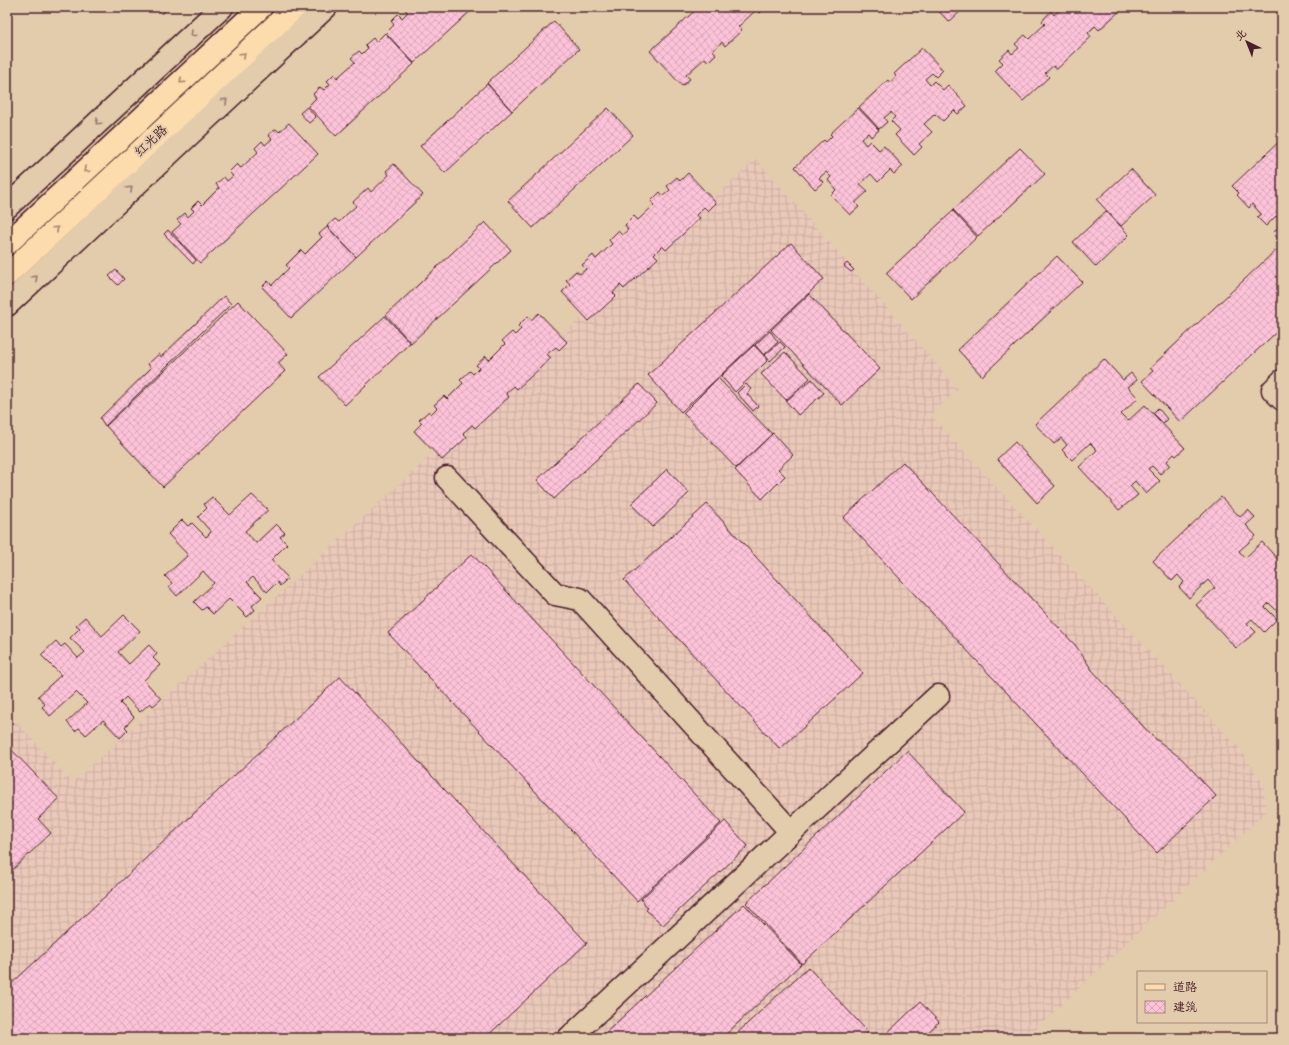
<svg xmlns="http://www.w3.org/2000/svg" width="1289" height="1045" font-family="Pangolin,'LXGW WenKai TC',sans-serif">
<defs>
<pattern id="industrial-grid" width="8" height="8" patternUnits="userSpaceOnUse"><rect width="8" height="8" fill="#eac9b9"/><path d="M0 4h8M4 0v8" fill="none" stroke="#caac9f"/></pattern>
<pattern id="building-cross-hatch" width="8" height="8" patternUnits="userSpaceOnUse"><rect width="8" height="8" fill="#fcc3d8"/><path d="M0 0l8 8M0 8l8-8" fill="none" stroke="#daa7ba"/></pattern>
</defs>
<rect width="100%" height="100%" fill="#e3ccac"/>
<filter id="ink" filterUnits="userSpaceOnUse"><feTurbulence type="fractalNoise" baseFrequency=".025" numOctaves="2"/><feDisplacementMap in="SourceGraphic" scale="8" xChannelSelector="R" yChannelSelector="G"/><feConvolveMatrix kernelMatrix="1 2 1 2 8 2 1 2 1" color-interpolation-filters="sRGB"/></filter>
<g filter="url(#ink)">
<path fill="url(#industrial-grid)" d="M756,159l202,230 -28,26 310,334 23,34 3,29 -240,226h-1019v-327l65,72z"/>
<path fill="url(#building-cross-hatch)" stroke="#4a1f2b" d="M156,7h13l-7,7z
M406,7h69l-61,56 -28,-30 8,-8 -3,-4 7,-7 4,4 6,-6 -4,-3z
M699,7h67l-6,6 -3,-4 -19,18 4,3 -17,16 -3,-4 -9,8 3,4 -8,8 -3,-4 -19,17 4,4 -8,7 -32,-35z
M935,7h30l-16,15z
M1059,7h65l-25,23 -4,-4 -7,7 3,4 -34,32 -4,-3 -8,7 4,4 -26,24 -28,-30 8,-8 -4,-4 10,-9 3,4 7,-6 -4,-4 10,-9 4,4 16,-15 -3,-3 9,-10 3,4 7,-6z
M554,21l25,28 -67,62 -25,-28z
M385,33l29,31 -78,72 -28,-30 8,-8 -3,-4 7,-7 4,3 6,-6 -3,-3 7,-7 3,4 18,-16 -4,-4 8,-7 3,3 6,-6 -3,-3 8,-7 3,4z
M922,48l21,22 -7,7 -4,-4 -7,6 5,6 4,-4 9,9 5,-5 19,21 -9,8 -4,-4 -11,11 -8,-7 -11,10 8,8 -13,12 3,3 -8,8 -19,-20 5,-5 -9,-9 4,-4 -4,-5 -7,6 3,4 -8,7 -20,-22 29,-27 2,3 6,-7 -2,-2z
M487,84l25,27 -67,62 -25,-27z
M307,107l9,10 -7,6 -9,-10z
M608,108l25,27 -100,93 -25,-27z
M858,108l21,22 -8,7 -3,-4 -7,6 5,6 4,-4 9,9 5,-4 19,20 -9,8 -4,-4 -12,12 -7,-8 -11,10 8,7 -13,12 4,4 -9,8 -19,-20 5,-5 -8,-10 3,-3 -5,-5 -7,6 4,4 -8,7 -20,-22 29,-27 2,2 6,-6 -2,-2z
M289,123l29,31 -118,109 -28,-31 9,-8 -4,-4 8,-7 3,4 6,-6 -3,-3 7,-7 4,4 17,-17 -3,-4 8,-7 3,4 6,-5 -4,-4 8,-8 4,4 17,-16 -3,-4 7,-7 3,4 7,-6 -4,-4 8,-6 3,3z
M1282,139v84l-6,-7 -10,10 -9,-9 4,-3 -9,-10 -3,4 -12,-13 2,-2 -7,-7z
M1020,148l25,26 -67,62 -25,-26z
M394,164l29,31 -67,62 -29,-31 8,-7 4,3 8,-8 9,-8 -3,-4 15,-14 3,4 18,-17 -3,-4z
M1131,169l24,26 -34,31 -24,-26z
M688,173l28,30 -8,8 -4,-4 -8,8 4,3 -34,32 -4,-4 -8,8 4,4 -34,31 -4,-4 -7,8 3,3 -27,25 -27,-29 8,-8 -4,-4 10,-9 4,3 6,-5 -4,-4 11,-10 3,4 16,-15 -3,-4 9,-9 4,4 6,-5 -3,-5 9,-9 4,4 16,-15 -3,-4 9,-9 3,4 7,-6 -3,-4 10,-9 3,4z
M953,211l24,26 -66,62 -25,-26z
M1106,211l23,24 -33,32 -23,-25z
M485,222l26,28 -100,93 -25,-28z
M1282,224v19l-9,-10z
M327,227l29,30 -65,61 -29,-31 6,-6 4,4 17,-17 -3,-3 15,-15 4,4 17,-17 -3,-3z
M168,230l28,30 -3,4 -29,-30z
M791,243l33,36 -143,133 -33,-37z
M1276,250l6,7v70l-102,95 -38,-41 11,-10 -3,-3z
M1057,256l25,26 -100,94 -24,-26z
M847,263l7,7 -3,2 -7,-6z
M116,270l8,9 -6,6 -9,-9z
M809,294l71,75 -38,36 -71,-75z
M224,296l7,8 -126,122 -5,-8 51,-50 -3,-4 11,-10 2,3z
M238,301l50,53 -10,9 7,8 -122,116 -57,-61z
M539,313l28,29 -8,8 -3,-3 -9,7 4,4 -34,31 -3,-3 -8,7 3,4 -34,31 -3,-3 -9,8 4,4 -25,23 -28,-29 8,-8 -3,-3 10,-9 2,3 6,-6 -3,-3 10,-9 3,3 16,-16 -3,-3 10,-9 3,3 6,-6 -3,-3 10,-9 3,4 16,-16 -3,-3 10,-9 3,3 6,-6 -3,-3 10,-10 3,4z
M385,316l25,27 -65,62 -26,-28z
M770,331l8,11 -14,13 -9,-10z
M780,342l5,5 -15,14 -5,-6z
M754,345l14,15 -33,32 -14,-16z
M785,352l25,26 -24,22 -25,-26z
M1104,359l19,21 8,-7 6,7 -9,7 10,11 -17,16 7,7 17,-16 40,43 -9,8 -2,-2 -7,7 3,4 -10,9 -8,-8 -4,3 12,12 -14,13 -11,-13 -5,5 8,9 -19,15 -40,-43 18,-17 -7,-7 -18,17 -10,-10 5,-5 -6,-7 -7,6 -19,-20z
M718,378l54,56 -36,34 -53,-55z
M812,379l12,14 -26,22 -12,-14z
M639,384l18,19 -103,96 -17,-19z
M746,384l5,5 -4,5 11,12 -5,5 -16,-18z
M1158,408l9,11 -4,4 -10,-10z
M773,433l20,22 -15,14 7,7 -23,23 -27,-29z
M1015,442l40,44 -18,17 -40,-44z
M903,462l173,184 16,24 60,66 30,23 34,37 -59,57 -314,-335z
M667,469l22,24 -36,34 -22,-23z
M252,495l16,15 -23,21 11,12 20,-19 9,9 -5,4 7,7 -16,16 17,18 -8,8 -3,-4 -10,10 -14,-15 -6,5 15,15 -10,9 3,4 -8,7 -18,-18 -16,15 -7,-7 -4,3 -8,-8 20,-19 -11,-12 -26,25 -8,-9 3,-4 -7,-7 23,-21 -20,-21 14,-14 6,6 4,-3 14,14 5,-5 -13,-15 9,-9 -3,-4 8,-7 18,18z
M1221,497l19,20 8,-7 7,7 -9,8 10,11 -17,15 6,7 17,-16 20,22v44l-4,4 -9,-9 -4,4 12,12 -13,13 -12,-13 -5,4 9,9 -20,16 -40,-43 19,-17 -7,-8 -19,18 -10,-11 5,-5 -6,-7 -6,6 -19,-20z
M707,504l156,169 -83,76 -156,-169z
M472,554l249,269 -84,78 -249,-268z
M124,615l16,16 -22,21 11,12 20,-19 8,9 -4,4 7,7 -16,15 17,19 -8,7 -3,-3 -10,9 -14,-15 -6,6 14,14 -9,10 3,3 -8,8 -17,-18 -17,15 -7,-7 -4,3 -8,-9 20,-19 -11,-11 -26,24 -8,-9 3,-3 -7,-8 23,-21 -20,-20 15,-14 5,6 4,-3 13,14 7,-6 -15,-14 10,-10 -4,-3 9,-8 17,19z
M340,677l247,266 -102,95h-478v-50z
M7,745l52,54 -21,20 13,14 -44,42z
M907,751l57,61 -162,152 -56,-61z
M725,821l23,25 -85,79 -17,-15 2,-2 -7,-9z
M744,904l57,60 -79,74h-122z
M808,967l60,65 -7,6h-129z
M920,1002l19,20 -17,16h-40z"/>
<g fill="none" stroke-linecap="round" stroke-linejoin="round">
<defs>
<path id="minor" d="M7,207l215,-200
M7,305l319,-298
M1282,381l-9,9 9,9
M447,478l108,116 25,5 211,233
M569,1038l369,-342"/>
<path id="major" d="M7,244l254,-237
M7,275l288,-268"/>
</defs>
<use href="#minor" stroke="#4a1f2b" stroke-width="25"/>
<use href="#major" stroke="#4a1f2b" stroke-width="25"/>
<use href="#minor" stroke="#e3ccac" stroke-width="22"/>
<use href="#major" stroke="#fcdcac" stroke-width="22"/>
</g>
<defs><path id="oneway-chevron" d="M-2-3.5L2.5 0L-2 3.5" fill="none" stroke-width="1.6" stroke-linecap="round" stroke-linejoin="round"/></defs>
<g stroke="#96766c">
<use href="#oneway-chevron" transform="translate(193 34) rotate(137)"/>
<use href="#oneway-chevron" transform="translate(225 101) rotate(-43)"/>
<use href="#oneway-chevron" transform="translate(98 122) rotate(137)"/>
<use href="#oneway-chevron" transform="translate(130 189) rotate(-43)"/>
<use href="#oneway-chevron" transform="translate(35 278) rotate(-43)"/>
</g>
<g stroke="#a37e6c">
<use href="#oneway-chevron" transform="translate(243 55) rotate(-43)"/>
<use href="#oneway-chevron" transform="translate(182 81) rotate(137)"/>
<use href="#oneway-chevron" transform="translate(86 170) rotate(137)"/>
<use href="#oneway-chevron" transform="translate(56 229) rotate(-43)"/>
</g>
</g>
<g text-anchor="middle" dominant-baseline="central" stroke-width="4" stroke-linejoin="round" paint-order="stroke">
<g font-size="13" fill="#4a1f2b" stroke="#e3ccac">
<text transform="translate(151 141) rotate(-43)">红光路</text>
</g>
</g>
<rect width="1289" height="1045" fill="none" stroke="#e3ccac" stroke-width="24"/>
<rect x="12" y="12" width="1265" height="1021" fill="none" stroke="#4a1f2b" stroke-width="1.5" filter="url(#ink)"/>
<rect x="1137" y="971" width="130" height="52" fill="#e3ccac" stroke="#a68778"/>
<rect x="1145" y="984" width="20" height="6" fill="#fcdcac" stroke="#a68778"/>
<text x="1173" y="991" font-size="12" fill="#4a1f2b">道路</text>
<rect x="1145" y="1001" width="20" height="12" fill="url(#building-cross-hatch)" stroke="#a68778"/>
<text x="1173" y="1011" font-size="12" fill="#4a1f2b">建筑</text>
<g transform="translate(1247 42) rotate(317)" stroke="#e3ccac" stroke-width="3" paint-order="stroke">
<path d="M0-3L7 15L0 10L-7 15Z" fill="#4a1f2b"/>
<text y="-6" font-size="11" font-weight="bold" text-anchor="middle" fill="#4a1f2b">北</text>
</g>
</svg>
